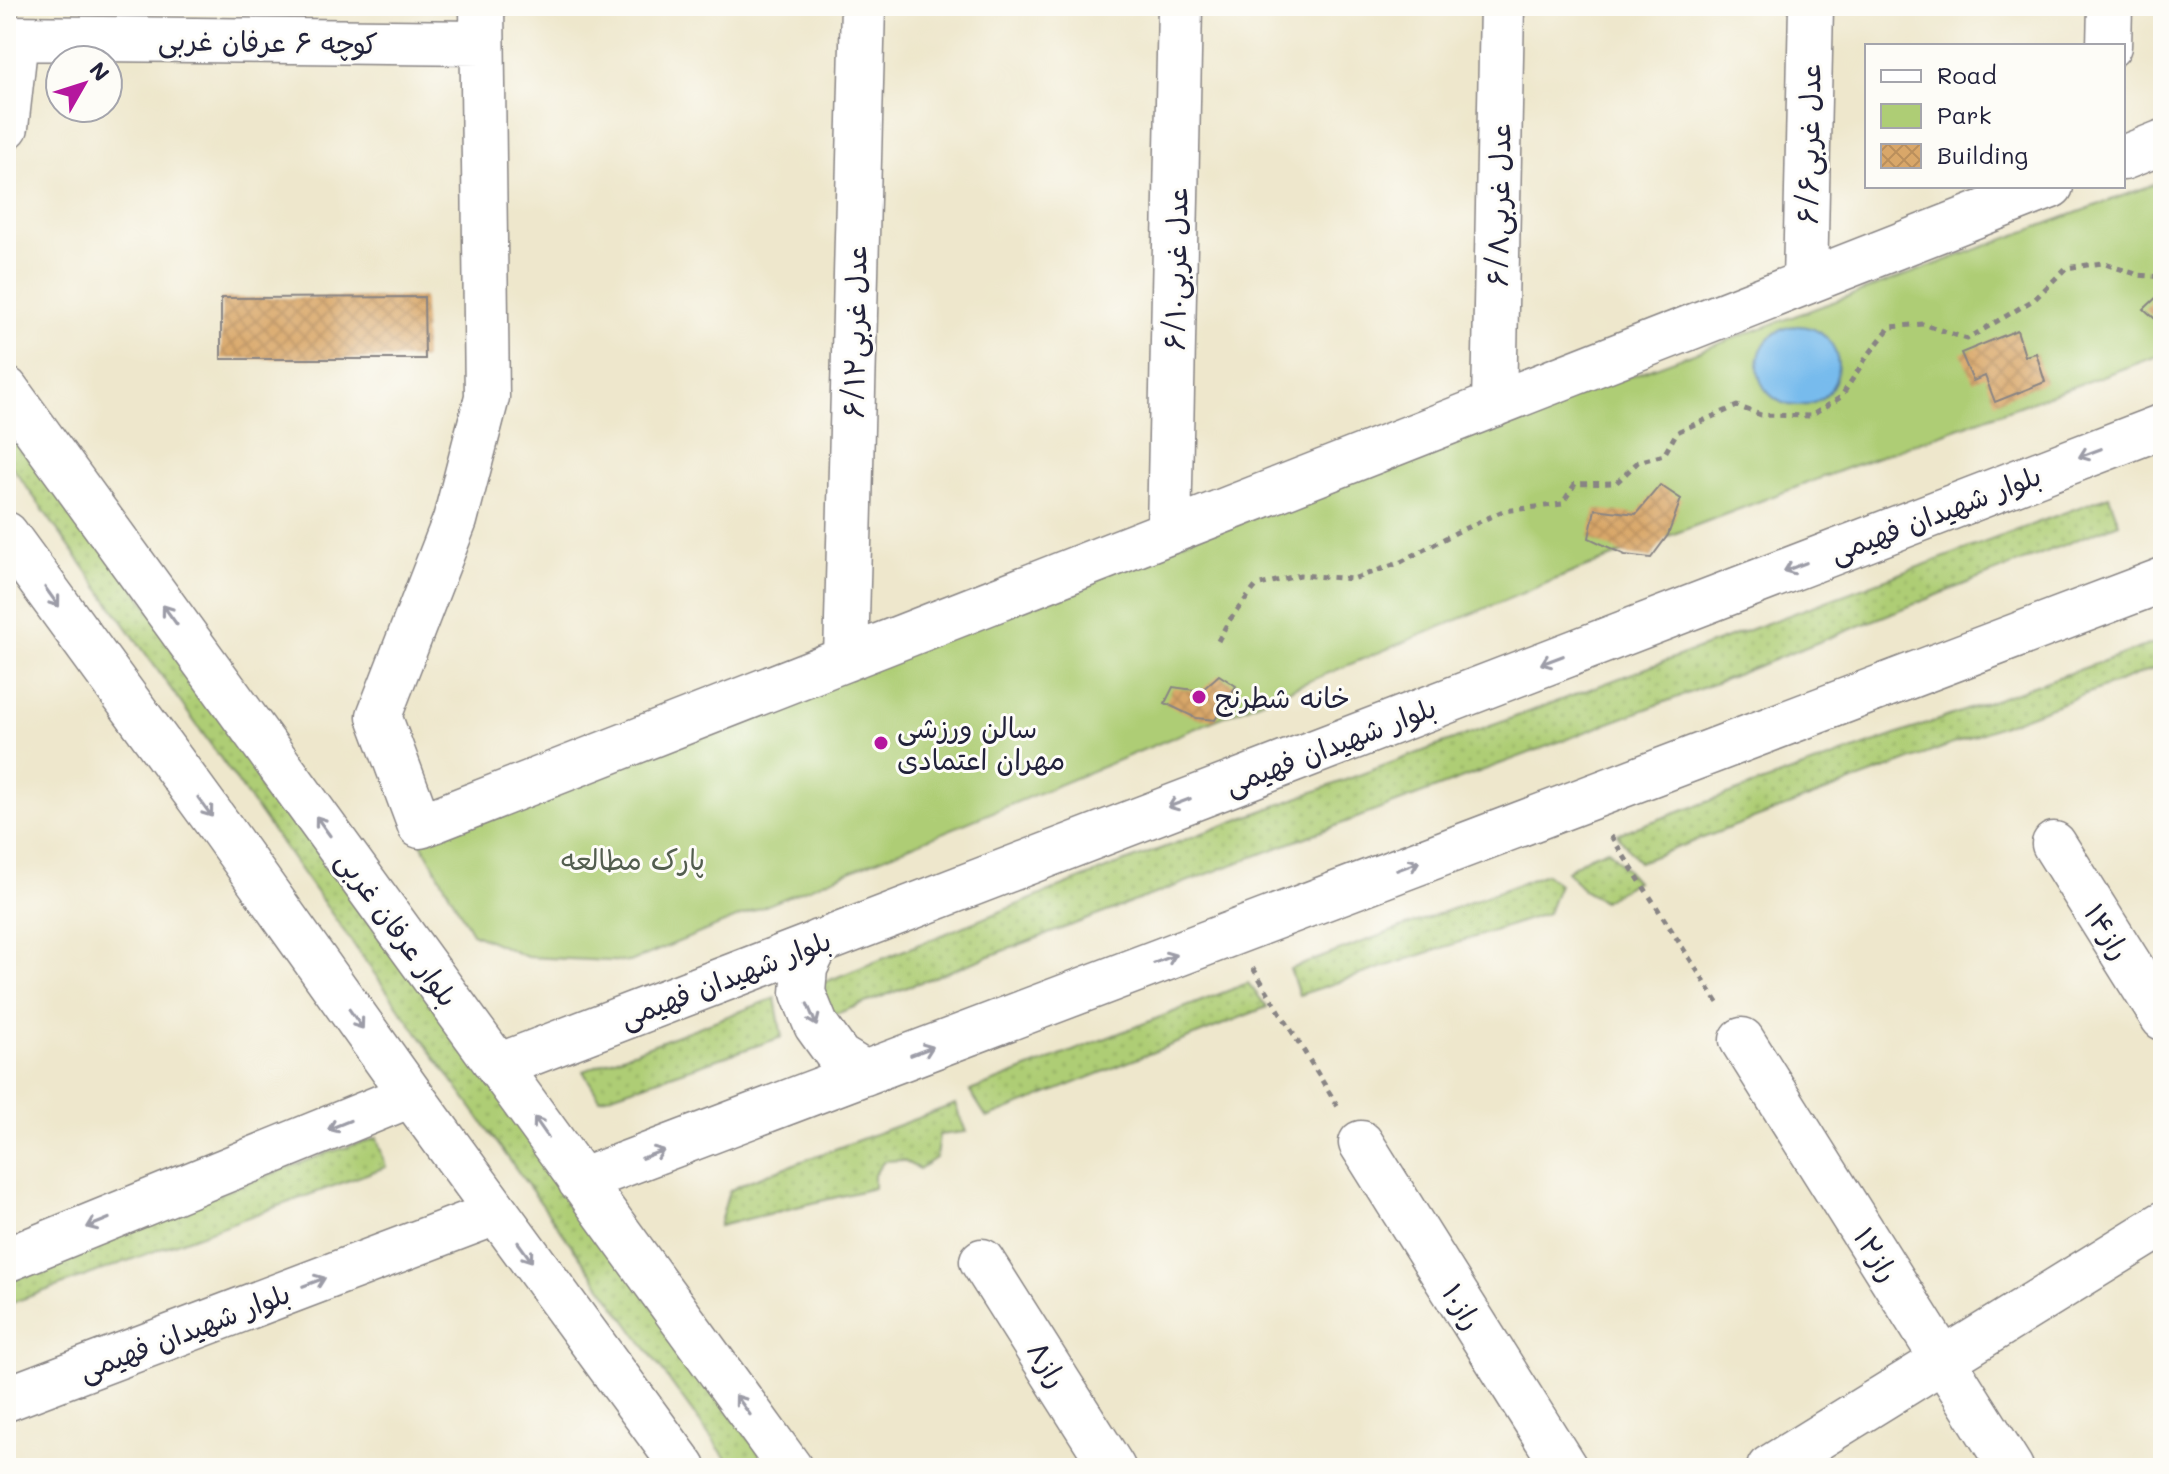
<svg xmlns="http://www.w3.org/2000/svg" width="2169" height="1474" font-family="Mali,'Playpen Sans Arabic',sans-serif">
<defs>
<pattern id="grass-dots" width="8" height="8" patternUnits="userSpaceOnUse" patternTransform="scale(2)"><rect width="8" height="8" fill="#aecd75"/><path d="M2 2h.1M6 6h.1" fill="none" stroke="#95b066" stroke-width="1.8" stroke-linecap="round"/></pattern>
<pattern id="building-cross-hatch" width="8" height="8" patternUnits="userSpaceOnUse" patternTransform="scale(2)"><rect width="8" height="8" fill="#d9a769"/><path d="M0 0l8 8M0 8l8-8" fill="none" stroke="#ba8f5c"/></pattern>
</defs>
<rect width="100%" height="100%" fill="#fdfcf7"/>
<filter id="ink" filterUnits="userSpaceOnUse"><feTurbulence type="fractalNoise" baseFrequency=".0125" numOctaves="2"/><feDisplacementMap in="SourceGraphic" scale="16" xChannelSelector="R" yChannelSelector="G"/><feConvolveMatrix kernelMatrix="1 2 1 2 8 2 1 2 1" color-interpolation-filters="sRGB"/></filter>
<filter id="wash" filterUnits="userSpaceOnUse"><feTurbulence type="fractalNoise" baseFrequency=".006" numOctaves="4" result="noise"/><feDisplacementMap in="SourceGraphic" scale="32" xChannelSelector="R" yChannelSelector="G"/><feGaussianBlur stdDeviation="1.8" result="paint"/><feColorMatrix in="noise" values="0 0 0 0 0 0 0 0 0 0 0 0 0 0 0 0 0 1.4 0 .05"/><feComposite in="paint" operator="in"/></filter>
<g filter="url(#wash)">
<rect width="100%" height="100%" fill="#eee7cc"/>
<path fill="url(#grass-dots)" stroke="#687858" stroke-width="2" d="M6,410l764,1058h-37l-367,-506 -360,-504z
M2109,496l10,27 -401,159 -885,333 -18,-29 291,-117z
M2163,640v25l-524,197 -22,-28z
M1608,849l28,32 -33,20 -20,-11 -16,-19 21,-14z
M1546,874l13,10 -11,29 -249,82 -9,-26z
M1248,983l19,24 -280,111 -17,-27z
M775,998l7,39 -182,62 -17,-28z
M955,1104l11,28 -27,3 -3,23 -17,11 -17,-9 -18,1 -10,14v13l-155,38 10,-35 20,-10z
M377,1138l9,29 -380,138v-21l89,-44 232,-87z"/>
<path fill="#aecd75" stroke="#687858" stroke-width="2" d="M2163,181v173l-316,114 -276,105 -941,389 -103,-5 -55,-24 -52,-92 818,-321z"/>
<path fill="#77bbed" stroke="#4c6e94" stroke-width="2" d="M1758 366a40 40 0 1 1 80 0a40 40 0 1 1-80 0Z"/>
<g id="blocks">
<path fill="url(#building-cross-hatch)" d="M2160,294l3,1v31l-19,-17z
M424,297l1,62h-204v-61z
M2017,330l8,26 11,-3 9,29 -50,20 -10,-26 -12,5 -12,-28z
M1660,485l21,14 -13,36 -17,23 -26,-3 -36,-17 6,-29 41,5z
M1219,675l17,11 -21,34 -19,-2 -31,-15 8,-16 28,4z"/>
</g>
</g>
<g filter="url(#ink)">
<use href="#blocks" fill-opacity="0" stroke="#888484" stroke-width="2"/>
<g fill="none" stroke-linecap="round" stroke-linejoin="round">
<defs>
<path id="minor" d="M482,6l5,391 -32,123 -76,196 41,110 1631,-640
M6,38l476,5
M2109,46l1,-40
M6,127l10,-89
M2123,158l40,-16
M1805,282l6,-276
M1494,405l8,-399
M1169,532l11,-526
M846,659l17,-653
M2054,844l109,174
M1742,1040l269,428
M1361,1143l204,325
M982,1261l131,207
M1769,1468l394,-244"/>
<path id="tertiary" d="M6,389l784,1079
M6,534l217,297 188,264 273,373
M818,942l-13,26 -2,25 13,32 23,32 26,16
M498,1066l1665,-640
M580,1181l1583,-601
M6,1260l405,-165
M6,1399l490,-186"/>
</defs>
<use href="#minor" stroke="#888484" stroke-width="47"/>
<use href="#tertiary" stroke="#888484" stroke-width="47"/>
<path stroke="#888484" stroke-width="5" stroke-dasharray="6 6" stroke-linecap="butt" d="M1218,641l10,-19 28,-36 44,-11 53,4 46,-16 58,-31 46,-21 59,-7 13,-20 41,-1 22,-21 26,-7 13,-23 60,-26 24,9 50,1 30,-19 25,-39 24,-31 33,-3 44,15 68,-40 31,-31 36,-5 37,12 24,2
M1611,836l109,170
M1253,968l87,142"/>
<use href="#minor" stroke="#fff" stroke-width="44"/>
<use href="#tertiary" stroke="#fff" stroke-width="44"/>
</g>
<defs><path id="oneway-shaft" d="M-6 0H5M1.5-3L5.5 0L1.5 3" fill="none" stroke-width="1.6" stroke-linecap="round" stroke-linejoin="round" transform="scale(2)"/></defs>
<g stroke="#9c9ca7">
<use href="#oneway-shaft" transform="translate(2090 453) rotate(159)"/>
<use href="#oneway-shaft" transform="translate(1795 567) rotate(159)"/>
<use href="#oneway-shaft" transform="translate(52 597) rotate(54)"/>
<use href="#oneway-shaft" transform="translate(170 615) rotate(-126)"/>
<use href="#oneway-shaft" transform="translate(1552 660) rotate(159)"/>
<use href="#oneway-shaft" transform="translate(1179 803) rotate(159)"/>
<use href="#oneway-shaft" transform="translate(205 807) rotate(54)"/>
<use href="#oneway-shaft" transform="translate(323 826) rotate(-126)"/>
<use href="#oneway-shaft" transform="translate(1408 866) rotate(-21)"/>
<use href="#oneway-shaft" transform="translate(1165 959) rotate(-21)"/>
<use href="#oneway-shaft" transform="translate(812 1015) rotate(67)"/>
<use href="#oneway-shaft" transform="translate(356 1019) rotate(55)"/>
<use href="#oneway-shaft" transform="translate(922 1051) rotate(-21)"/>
<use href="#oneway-shaft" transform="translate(339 1125) rotate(158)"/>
<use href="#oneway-shaft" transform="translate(541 1127) rotate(-125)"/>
<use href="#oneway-shaft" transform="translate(653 1154) rotate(-21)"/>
<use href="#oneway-shaft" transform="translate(98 1223) rotate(158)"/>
<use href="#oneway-shaft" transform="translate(525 1252) rotate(54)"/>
<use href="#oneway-shaft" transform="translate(314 1282) rotate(-21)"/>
<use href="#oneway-shaft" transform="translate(743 1405) rotate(-126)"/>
</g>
</g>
<g fill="#b5179e" stroke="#fdfcf7" stroke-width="3">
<circle cx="1199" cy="697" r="8"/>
<circle cx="881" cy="743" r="8"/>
</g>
<g text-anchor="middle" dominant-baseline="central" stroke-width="6" stroke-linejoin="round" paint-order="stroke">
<g font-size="28" fill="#22223b" stroke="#fdfcf7">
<text transform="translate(268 41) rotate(1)">کوچه ۶ عرفان غربی</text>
<text transform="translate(1808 144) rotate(-89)">۶/۶عدل غربی</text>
<text transform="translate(1498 205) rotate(-89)">۶/۸عدل غربی</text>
<text transform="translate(1175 269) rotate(-89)">۶/۱۰عدل غربی</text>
<text transform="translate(854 332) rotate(-89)">۶/۱۲عدل غربی</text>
<text transform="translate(1935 513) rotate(-21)">بلوار شهیدان فهیمی</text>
<text transform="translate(1330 745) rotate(-21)">بلوار شهیدان فهیمی</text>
<text transform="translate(398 928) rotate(54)">بلوار عرفان غربی</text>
<text transform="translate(2108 931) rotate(58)">راز۱۴</text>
<text transform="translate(725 978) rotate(-21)">بلوار شهیدان فهیمی</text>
<text transform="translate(1877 1254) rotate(58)">راز۱۲</text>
<text transform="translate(1463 1306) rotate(58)">راز۱۰</text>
<text transform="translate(184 1331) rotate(-21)">بلوار شهیدان فهیمی</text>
<text transform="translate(1048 1364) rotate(58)">راز۸</text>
</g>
<g font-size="28" fill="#22223b" stroke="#fdfcf7" text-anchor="start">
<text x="1215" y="697">خانه شطرنج</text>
<text x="897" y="727">سالن ورزشی<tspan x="897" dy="32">مهران اعتمادی</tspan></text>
</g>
<g font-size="28" fill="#535e4f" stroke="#fdfcf7">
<text x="633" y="859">پارک مطالعه</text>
</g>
</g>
<rect width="2169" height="1474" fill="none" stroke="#fdfcf7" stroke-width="32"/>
<rect x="1865" y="44" width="260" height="144" fill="#fdfcf7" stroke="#a5a5ac" stroke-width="2"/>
<rect x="1881" y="70" width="40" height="12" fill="#ffffff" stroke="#a5a5ac" stroke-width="2"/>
<text x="1937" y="84" font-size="24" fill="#22223b">Road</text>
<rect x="1881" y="104" width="40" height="24" fill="#aecd75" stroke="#a5a5ac" stroke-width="2"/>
<text x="1937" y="124" font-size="24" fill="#22223b">Park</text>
<rect x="1881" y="144" width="40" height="24" fill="url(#building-cross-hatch)" stroke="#a5a5ac" stroke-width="2"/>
<text x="1937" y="164" font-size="24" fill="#22223b">Building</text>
<g transform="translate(84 84) rotate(51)"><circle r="38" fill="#fdfcf7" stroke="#a5a5ac" stroke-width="2"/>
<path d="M0-6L14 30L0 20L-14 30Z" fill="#b5179e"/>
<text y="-12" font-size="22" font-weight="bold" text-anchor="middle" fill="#22223b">N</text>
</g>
</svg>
